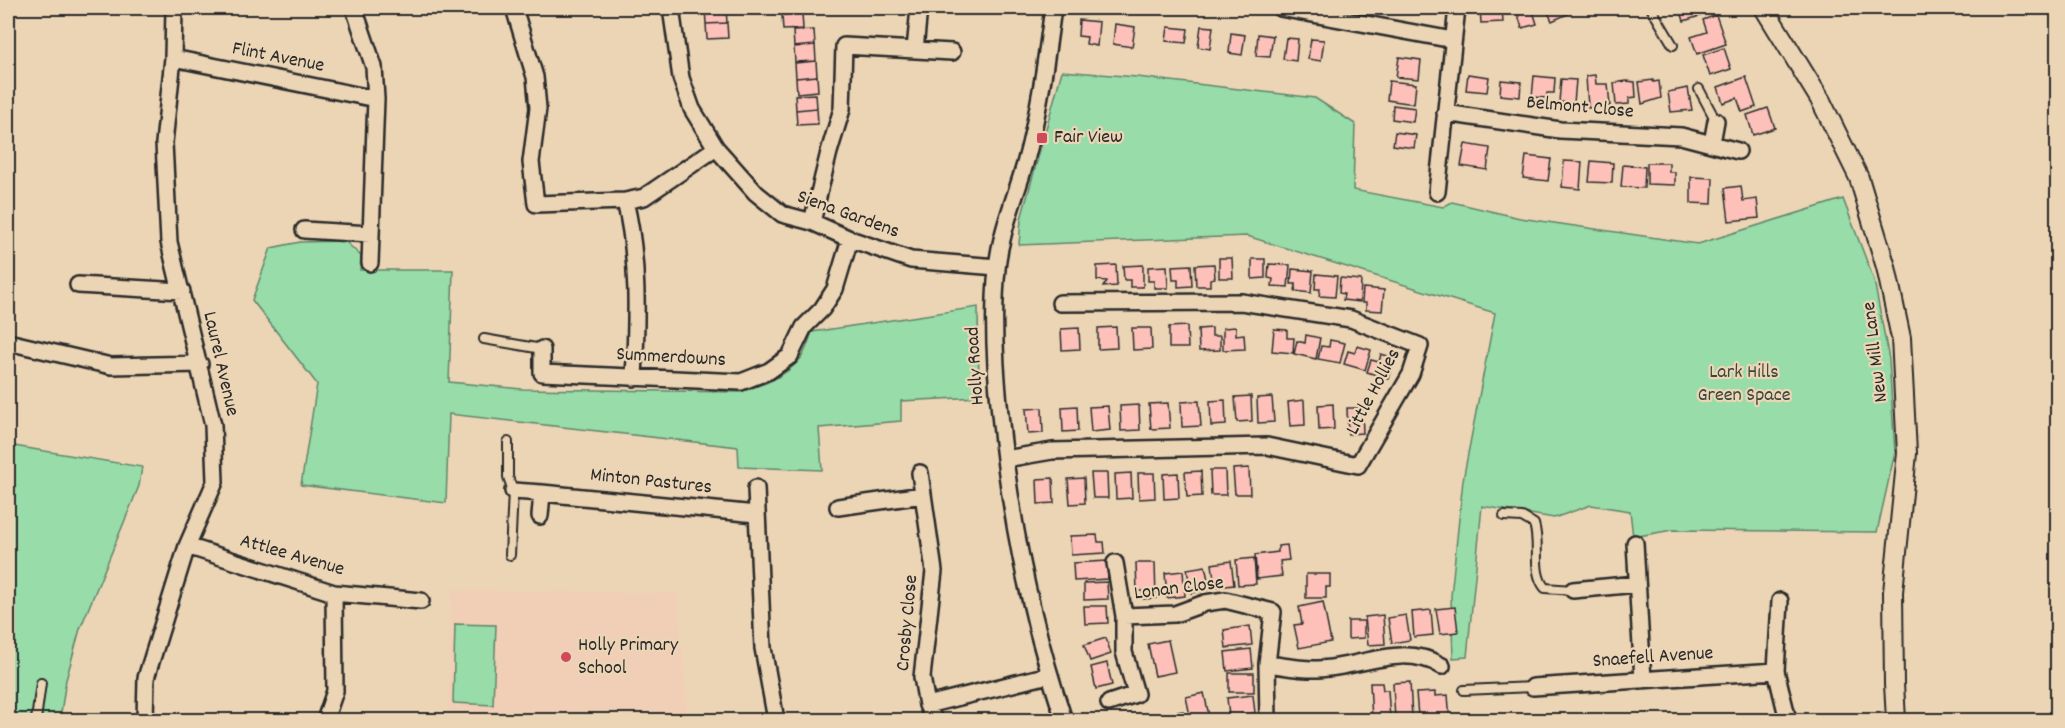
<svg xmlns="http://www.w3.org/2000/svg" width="2065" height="728" font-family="Dekko,sans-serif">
<rect width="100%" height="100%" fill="#ecd5b5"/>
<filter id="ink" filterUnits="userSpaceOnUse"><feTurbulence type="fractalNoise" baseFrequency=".0167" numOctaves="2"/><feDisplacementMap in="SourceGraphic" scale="12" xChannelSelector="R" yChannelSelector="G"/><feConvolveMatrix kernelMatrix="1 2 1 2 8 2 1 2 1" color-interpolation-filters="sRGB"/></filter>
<g filter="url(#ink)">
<path fill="#f1cfb6" d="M451,590l226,3 11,127h-240z"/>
<path fill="#97dca9" stroke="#61846a" stroke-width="1.5" d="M1062,71l75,6 178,21 40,26 -2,66 90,17 9,-5 68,16 178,26 145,-45 31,81 15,79 6,93 -18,80 -205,-2 -39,7 -3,-26 -39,-6 -37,13 -72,-12 -15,151 -14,1 -2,-62 12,-116 32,-167 -248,-77 -228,9 2,-26z
M345,241l16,15 -1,14h93l-4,112 73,7 218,3c22,-7 46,-15 61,-34 5,-7 8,-18 11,-26l166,-25 1,90 -78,4v20l-82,7 3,42 -83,-3 -1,-20 -289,-33 -3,89 -145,-18 16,-101 -65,-84 19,-52 29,-6z
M8,445l134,22 -3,19 -59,143 -14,51 -6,40h-52z
M455,624l41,1 -3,80 -40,-2z"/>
<path fill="#fdc1b9" stroke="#2b2b2b" stroke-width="1.5" d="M726,8l1,15 -21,1 -1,-15z
M781,8h21v5l-20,2z
M1480,8h22l1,14 -22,1z
M1516,8h16l5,16 -15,4z
M1546,8h21l3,5 -18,8z
M1680,8h30l2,4 -28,9z
M802,13l1,16 -20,1 -1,-15z
M1716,15l10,29 -29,10 -6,-17 16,-5 -4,-12z
M1079,20l20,2 -2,24 -11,-2 1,-7 -9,-1z
M727,23l1,15 -21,1 -1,-15z
M1115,24l20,3 -3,20 -19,-3z
M1201,26l12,1 -3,22 -12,-2z
M1168,27l20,2 -2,14 -20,-2z
M814,30l1,15 -21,2 -1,-16z
M1231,33l14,2 -3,20 -13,-2z
M1258,34l15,2 -3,21 -14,-1z
M1286,38l12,1 -2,22 -13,-2z
M1311,39l13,1 -3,21 -13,-2z
M815,45l1,16 -21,1 -1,-15z
M1724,48l7,21 -21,7 -7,-21z
M1399,57l22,3 -2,19 -23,-2z
M816,61l1,15 -21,2 -1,-15z
M1468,74l21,3 -2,15 -21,-2z
M1595,75l1,9h12l2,22 -22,2 -2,-32z
M817,76l1,15 -21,2 -1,-15z
M1534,76l21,2 -1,15h-7v5l-15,-1z
M1746,77l10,30 -14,5 -5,-14 -14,5 -5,-16z
M1561,79l15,1 -2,23 -15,-1z
M1501,80l20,2 -1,15 -20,-2z
M1653,80v2l6,-1 2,17 -19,6 -3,-22z
M1389,81l27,3 -2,20 -27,-4z
M1627,81l8,1 1,15 -7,1v6l-13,1 -2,-22z
M1688,88l4,22 -21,2 -3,-20z
M816,94l1,14 -21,2 -1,-15z
M1393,105l22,3 -2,14 -21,-3z
M817,108l1,16 -21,1 -1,-15z
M1768,108l7,20 -22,7 -6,-20z
M1395,132l21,3 -2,13 -21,-3z
M1465,144l25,4 -3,22 -26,-4z
M1526,156l25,3 -3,22 -25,-3z
M1564,161l18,1 -2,27 -18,-2z
M1591,161l22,2 -1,20 -23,-1z
M1647,163h22v9h6v13l-28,-1z
M1623,165l22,2 -1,21 -23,-1z
M1691,177l22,1 -1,26 -21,-1z
M1741,186l2,15 14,-2 2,19 -30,3 -4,-33z
M1219,258h13l1,20h-14z
M1252,259h13v19l-13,1z
M1214,264l1,14 -5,1v7h-14l-1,-21z
M1269,264l21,1 -2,22 -16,-1 1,-7 -5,-1z
M1116,265l1,21 -14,1 4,-6 -10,-1v-14z
M1143,265v22h-13v-7h-6l-1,-14z
M1191,265l1,21 -14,1v-7h-5l-1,-14z
M1167,266l1,22h-14v-7h-6v-14z
M1292,269l21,2 -2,22 -16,-2 1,-7h-5z
M1316,274l21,2 -2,21 -16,-1 1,-7h-5z
M1340,278l21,2 -1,22 -17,-2 1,-6 -5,-1z
M1363,288l21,2 -2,21 -16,-1v-7h-4z
M1187,326l1,22h-19v-21z
M1116,327l1,21 -19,1v-21z
M1236,327v8l8,-1 1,15 -22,1v-22z
M1079,328l1,21 -18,1 -1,-21z
M1132,328h19l1,21 -19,1z
M1212,328v8h8v14l-21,1 -1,-22z
M1274,329l13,1v8h7l-1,15 -21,-2z
M1306,335l14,3 -4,21 -22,-5 3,-13 8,2z
M1330,340l15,3 -5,20 -22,-4 3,-13 8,1z
M1357,346l14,4 -6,20 -21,-6 4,-13 7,2z
M1381,354l14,4 -6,21 -22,-7 4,-12 8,2z
M1251,396l1,25 -15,1 -2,-25z
M1272,397l2,25 -16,1 -1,-25z
M1225,400l1,25 -15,1 -1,-25z
M1304,400l1,25 -15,1 -2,-24z
M1199,401l2,25 -19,1 -1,-25z
M1168,403l2,25 -19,1 -2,-25z
M1333,404l1,25 -15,1 -1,-25z
M1139,405l1,25 -19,1 -1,-25z
M1077,406l1,25 -15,1 -1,-25z
M1108,406l2,24 -19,2 -2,-25z
M1042,408l1,25 -15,1 -2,-25z
M1347,408h15l1,25 -15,1z
M1249,468l1,26h-15l-2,-25z
M1210,470h15l1,25h-15z
M1201,471l1,25 -15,1 -2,-25z
M1091,473h16l1,25h-15z
M1131,473l1,25 -16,1 -1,-25z
M1138,473h16l1,25 -16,1z
M1178,473l1,25 -15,1 -1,-25z
M1053,478l1,25 -16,1 -1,-25z
M1084,478l1,25 -15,1 -2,-25z
M1097,535l1,7h6l1,11 -34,2 -1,-19z
M1287,545l2,15 -9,1 2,15 -25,3 -2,-24 23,-3v-6z
M1254,558l2,26 -18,1 -2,-25z
M1107,561l1,18 -34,2 -1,-18z
M1231,561l3,24 -19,2 -3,-23z
M1136,563h19l1,35 -13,1v-8h-6z
M1205,566l5,23 -19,4 -4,-24z
M1183,571l2,25 -18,2 -2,-25z
M1306,574h24v13h-4v11h-20z
M1107,582l1,17 -24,1v-17z
M1323,602l8,40 -32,6 -5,-23 8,-1 -3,-17z
M1084,606h23l1,17 -23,1z
M1455,607l3,25 -18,2 -4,-25z
M1431,610l2,25 -19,2 -2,-25z
M1383,615l2,29 -17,1 -3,-28z
M1406,615l4,25 -18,3 -4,-25z
M1348,621h16v17l-16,1z
M1250,626l2,19 -26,3 -2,-18z
M1106,638l5,16 -21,7 -6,-16z
M1168,640l7,32 -20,4 -7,-32z
M1251,649l2,19 -26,3 -2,-19z
M1107,663l5,22 -16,4 -5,-22z
M1229,673h25v19h-25z
M1410,682l2,36h7v2h-24l-2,-37z
M1370,683h12l1,7h5l2,29 -18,1z
M1435,692v4l13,-1 2,25h-17l-1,-5 -14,1 -2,-23z
M1204,693l6,27h-19l-5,-23z
M1253,695l2,18 -26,3 -2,-18z
M1183,711l2,9h-14l-2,-7z
M1160,716l1,4h-14l-1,-2z"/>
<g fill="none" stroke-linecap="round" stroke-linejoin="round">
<defs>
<path id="service" d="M1651,8l22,37
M1699,89l17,32
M484,339l58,10
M508,442v35l5,14 -3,64
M1504,516l18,1 12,7c7,21 -3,47 11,64l28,2
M1464,690l69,-3
M36,720l5,-37"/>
<path id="minor" d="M354,8l20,59 2,32 -6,164
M514,8l21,69 3,31 -7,54 5,42 89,-3 19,-4 72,-49
M671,8l10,70 11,31 24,39 40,45 26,21 30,8 38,17 61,21 86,7
M1053,8c-7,52 -14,105 -28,156 -10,35 -25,69 -28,105 -5,49 -2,97 3,145 10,104 31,207 64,306
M1280,8l173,32
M915,50l4,-42
M173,58l203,41
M1445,113l115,17 121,6 57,15
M1712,143l4,-22
M1437,192l20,-184
M625,201c14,57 12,118 9,177
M812,222l17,-70 13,-43 2,-63 108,6
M304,230l66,4
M78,285l104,6
M8,342l103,24 89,-2
M542,349v24l199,9 28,-11 21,-15 14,-29 18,-18 13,-20 15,-50
M1005,459l47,-8 215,-5 91,19 53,-91 9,-28 -69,-27 -110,-17 -181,1
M920,473l14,98 -12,106 5,28 122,-30
M756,488l7,160 13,72
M513,491l29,2 214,21
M838,507l85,-12
M540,516l2,-23
M1635,543l8,137
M187,546l147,47 87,8
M1115,563l9,53
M1573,590l64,-6
M1780,601l-4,70 12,49
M1267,664c17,2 35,6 51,5 43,-1 83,-27 124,-3
M1533,687l243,-16
M1109,703l27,-9 -12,-42v-36l51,-2 30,-11 20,-3 48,12 -6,52 1,56
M927,705l7,15
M145,720l1,-42 41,-132 28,-64 -2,-57 -44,-183 -5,-99 9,-85 1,-50
M325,720l10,-29 -1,-98"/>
<path id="tertiary" d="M1764,8l57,93 38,77 27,89 15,71 6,115 -14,139 1,92 2,36"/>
</defs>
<use href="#service" stroke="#2b2b2b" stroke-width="12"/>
<use href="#minor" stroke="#2b2b2b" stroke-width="20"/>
<use href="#tertiary" stroke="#2b2b2b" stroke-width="22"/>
<use href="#service" stroke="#ecd5b5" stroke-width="8"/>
<use href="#minor" stroke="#ecd5b5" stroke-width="15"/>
<use href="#tertiary" stroke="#ecd5b5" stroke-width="18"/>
</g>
</g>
<g fill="#d1495b" stroke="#ecd5b5" stroke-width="2">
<rect x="1036" y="132" width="12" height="12" rx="3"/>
<circle cx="566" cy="657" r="6"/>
</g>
<g text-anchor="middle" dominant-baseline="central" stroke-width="4.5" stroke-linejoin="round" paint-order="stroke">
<g font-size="20" fill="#2b2b2b" stroke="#ecd5b5">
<text transform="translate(278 58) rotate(11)">Flint Avenue</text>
<text transform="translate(1580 108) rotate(5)">Belmont Close</text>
<text transform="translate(848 215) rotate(20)">Siena Gardens</text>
<text transform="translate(1876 352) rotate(-97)">New Mill Lane</text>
<text transform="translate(671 358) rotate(3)">Summerdowns</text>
<text transform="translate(220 364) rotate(77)">Laurel Avenue</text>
<text transform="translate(976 366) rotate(-94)">Holly Road</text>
<text transform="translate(1374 392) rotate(-62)">Little Hollies</text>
<text transform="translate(651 482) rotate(6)">Minton Pastures</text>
<text transform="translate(292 556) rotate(16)">Attlee Avenue</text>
<text transform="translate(1179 589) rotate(-7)">Lonan Close</text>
<text transform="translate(908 623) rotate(-85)">Crosby Close</text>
<text transform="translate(1653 658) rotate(-4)">Snaefell Avenue</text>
</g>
<g font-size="20" fill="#2b2b2b" stroke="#ecd5b5" text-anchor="start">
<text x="1054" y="138">Fair View</text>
<text x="578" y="646">Holly Primary<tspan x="578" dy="23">School</tspan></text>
</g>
<g font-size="20" fill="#3b463e" stroke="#ecd5b5">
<text x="1744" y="373">Lark Hills<tspan x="1744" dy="23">Green Space</tspan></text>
</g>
</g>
<rect width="2065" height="728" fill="none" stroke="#ecd5b5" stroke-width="30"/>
<rect x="15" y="15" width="2035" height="698" fill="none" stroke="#2b2b2b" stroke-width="2" filter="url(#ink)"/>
</svg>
